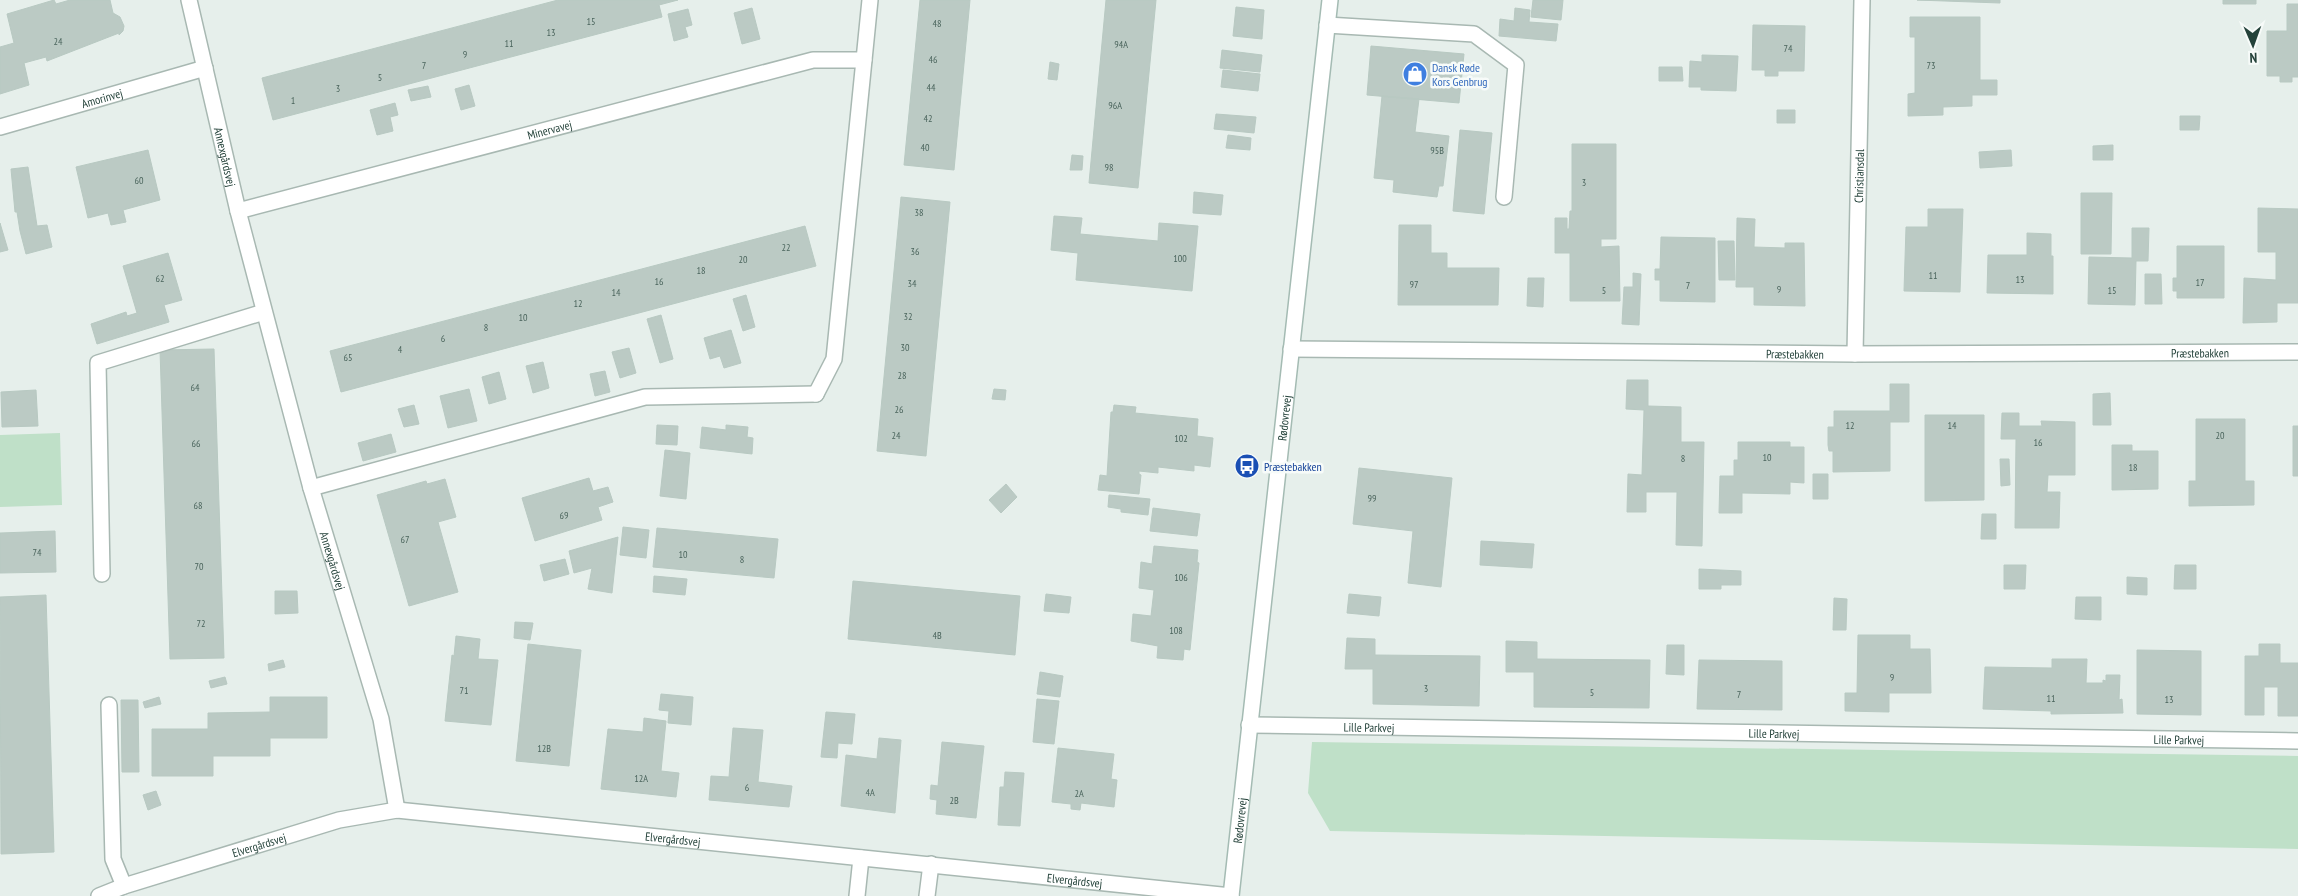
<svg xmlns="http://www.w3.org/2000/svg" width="2298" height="896" font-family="'PT Sans Narrow',sans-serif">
<rect width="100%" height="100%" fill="#e6efeb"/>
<path fill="#bfe0c8" d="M60,433l2,72 -62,2v-72z
M1312,742l986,14v93l-968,-18 -22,-38z"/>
<path fill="#bbcac4" stroke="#b8c9c2" d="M54,0l2,4 14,-4h40l3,13 7,4 4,9 -1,5 -4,4v-2l-72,28 -1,-4 -22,6 5,22 -29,9v-47l14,-4 -7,-29z
M558,0h120l-19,5 3,12 -389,103 -11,-42z
M920,0h50l-16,170 -50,-5z
M1106,0h50l-18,188 -49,-5z
M1533,0h30l-2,20 -30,-3z
M1917,0h83v3z
M2223,0h33v4h-33z
M2287,4h11v73h-6v5h-12v-6h-13v-45h20z
M1236,7l28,3 -2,29 -29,-3z
M752,8l8,31 -18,5 -8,-31z
M1515,8l15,2 -1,12 29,2 -2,17 -57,-5 1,-17 14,2z
M688,9l4,16 -7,2 3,10 -14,4 -6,-27z
M1910,17h70v63h17v15h-25v11l-29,1v8l-35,1v-22l7,-1v-56h-5z
M1753,25l52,1 -1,45h-26v5h-13v-6h-13z
M1371,46l93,8 -5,49 -92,-8z
M1222,50l40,5 -2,17 -40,-4z
M1702,55l36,1 -2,35 -35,-1v-3h-12l1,-26 12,1z
M1050,62l9,2 -2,16 -9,-1z
M1659,67h23l1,14h-24z
M1223,70l37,4 -2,17 -37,-4z
M469,85l6,21 -14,4 -6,-21z
M428,86l3,11 -20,4 -3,-11z
M1382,96l37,3 -4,33 34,4 -6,50h-4l-2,11 -44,-5 1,-12 -20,-2z
M395,103l3,12 -8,2 3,14 -16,4 -7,-25z
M1777,110h18v13h-18z
M1216,114l40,3 -2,16 -40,-4z
M2180,116h20l-1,14h-19z
M1460,130l32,3 -8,81 -31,-3z
M1228,135l23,3 -1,12 -24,-2z
M1572,144h44v95h-15v8l18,-1 1,55h-50v-48h-15v-35h12v11h2l1,-18h2z
M2113,145v15h-20v-14z
M148,150l12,50 -37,10 3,12 -15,3 -3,-12 -20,5 -12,-51z
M2011,150l1,16 -32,2 -1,-16z
M1072,155l11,1 -1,14h-12z
M28,167l9,59 10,-1 5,22 -26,7 -6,-23 -3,-19h-2l-4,-43z
M1194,192l29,3 -2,20 -28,-2z
M2081,193h31l-1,61h-30z
M901,197l49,5 -24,254 -49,-5z
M2258,208l40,1v94h-21v19l-34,1 1,-45 32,2v-28h-18z
M1928,209h35l-3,83 -56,-1 2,-64h22z
M1054,216l28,2 -2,16 78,7 1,-18 39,3 -6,65 -116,-11 2,-27 -27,-3z
M1737,218l18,1 -1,28 31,1v-5h19l1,63 -51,-1v-18h-18z
M0,223l8,27 -8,2z
M1399,225h32v28h16v15h52l-1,37h-100z
M805,226l11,40 -475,126 -11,-41z
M2132,228h17l-1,33h-12l-1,44 -47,-1 1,-47 43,1z
M2027,233l24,1v22h2v38l-66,-1 1,-38h39z
M1661,237l54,1v64l-55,-1v-21h-5v-11h5z
M1718,241h16l1,39h-16z
M2177,246h47v52h-47v-7h-4v-13h4z
M168,253l14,47 -18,5 5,17 -72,22 -6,-20 35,-12 1,4 10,-3 -14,-47z
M1633,273l8,1 -2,51 -17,-1 2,-37h9z
M2145,274h16l1,30h-17z
M1528,278h16l-1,29 -16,-1z
M746,295l9,32 -12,4 -10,-32z
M661,315l12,44 -13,4 -13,-44z
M731,330l10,33 -17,5 -4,-12 -10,3 -6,-21z
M629,348l7,25 -16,5 -8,-26z
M214,349l10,309 -54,1 -10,-309z
M543,362l6,26 -16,5 -7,-27z
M605,371l5,21 -15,4 -5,-22z
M499,372l7,27 -17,5 -7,-27z
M1627,380h21v26l33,1v35h23l-2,104 -26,-1 1,-53h-31v20h-19l1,-38 14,1 2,-65 -18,-1z
M1890,384h19v38h-19v49l-57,1v-21h-4l-1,-6v-18h6v-16h56z
M469,389l8,32 -29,7 -8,-32z
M994,389l12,1 -1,10 -13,-1z
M36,390l2,36 -36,1 -1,-35z
M2110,393l1,32h-18v-31z
M414,405l5,19 -15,3 -6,-18z
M1114,405l22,2 -1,6 63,6 -1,17 16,2 -3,29 -16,-2v6l-36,-4v6l-19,-2v3l2,1 -2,19 -41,-4 2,-15 7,1 4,-64h2z
M2002,413h17v13h23l-1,-5 34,1v53h-27l-1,17h13l-1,36h-44l1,-89h-15z
M1925,415h59v85l-59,1z
M2196,419h49v62h9v24l-65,1v-25h7z
M657,425l21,1 -1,19 -21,-1z
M726,425l22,2 -1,10 6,1 -1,16 -52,-6 2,-21 24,3z
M2293,426h5v50h-5z
M391,434l5,18 -33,9 -5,-18z
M1738,442h52v5h14v36l-14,-1v12l-48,-1v20h-23l1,-37h14v-16h4z
M2112,445h20v6h26v38l-46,1z
M665,450l25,3 -4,46 -26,-3z
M2000,459h9l1,26 -9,1z
M1359,468l93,10 -11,109 -33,-4 5,-52 -60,-7z
M1813,474h15v25h-15z
M589,478l4,13 15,-4 5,15 -15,5 4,13 -67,21 -13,-43z
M445,479l11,38 -18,5 20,70 -49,14 -32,-111 49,-14 1,3z
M1006,484l11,13 -16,16 -12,-13z
M1109,495l41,4 -2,16 -27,-3v-3l-13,-2z
M1153,508l47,6 -3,22 -47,-5z
M1982,514h14v25h-15z
M623,527l26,3 -3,28 -26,-3z
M657,528l121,11 -4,39 -121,-11z
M55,531l1,41 -56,1v-40z
M618,537l-6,56 -24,-4 4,-21 -18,5 -5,-22z
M1481,541l53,3 -2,24 -52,-3z
M1154,546l44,4 -1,12 2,1 -9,87 -6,-1 -1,11 -26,-2 1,-12 -27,-5 2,-27 18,2 3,-26 -15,-2 2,-26 11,2z
M565,559l4,15 -25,7 -4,-16z
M2004,565h22l-1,24h-21z
M2175,565h21v24h-22z
M1699,569l42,2v14h-20v4h-22z
M654,576l33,3 -2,16 -32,-3z
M2127,577l20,1v17l-20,-1z
M853,581l167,15 -5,59 -167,-16z
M275,591h22l1,22 -23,1z
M1046,594l25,3 -2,16 -25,-2z
M1349,594l32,3 -2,19 -32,-3z
M46,595l8,257 -53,2 -1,-257z
M2076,597h25v23l-26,-1z
M1834,598l13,1 -1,31h-13z
M515,622l18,1 -3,17 -16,-2z
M1858,635h52v14h20l1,44h-42v19l-44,-1v-18h12z
M456,636l24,3 -2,20 20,1 -7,65 -46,-4 7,-66 2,1z
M1347,638l28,1v16l105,1 -1,50 -106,-2v-35h-28z
M1506,641l31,1v17l113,1 -1,48 -115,-1v-35h-28z
M528,644l53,6 -12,116 -53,-5z
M2259,644h21v19h18v53h-20v-29h-14v28h-19v-59h14z
M1667,645h17v30l-18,-1z
M2137,650l64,1v64l-64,-1z
M2052,659h35l-1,24h17v-3l3,1v-6h14l-1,25 3,-1 1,14 -72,1v-3l-68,-2 2,-42 67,1z
M283,660l2,7 -16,4 -1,-7z
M1699,660l83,1v49l-85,-1z
M1040,672l23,4 -3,21 -23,-3z
M225,677l2,7 -16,4 -2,-7z
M661,694l32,3 -2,28 -23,-2 1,-12 -10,-1z
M159,697l2,7 -16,4 -2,-6z
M270,697h57v41h-57v18h-57v20h-61v-47h56v-16l62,-1z
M1037,699l22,2 -5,43 -21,-2z
M121,700h17l1,72h-17z
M826,712l29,2 -3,30 -14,-1 -1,15 -16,-1z
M644,718l22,3 -5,50 18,2 -3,24 -75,-8 7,-60 35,3z
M733,728l30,2 -5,52 34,4 -3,21 -80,-7 2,-24 18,1z
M879,738l22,2 -6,73 -54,-7 5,-51 31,4z
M942,742l42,4 -8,72 -40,-4 1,-14 -7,-1 1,-14 7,1z
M1058,748l56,6 -3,25 6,1 -3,27 -33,-4 -1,7 -9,-1v-5l-19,-2z
M1005,772l19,1 -4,53 -22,-1 2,-38h4z
M156,791l5,14 -13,5 -5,-15z"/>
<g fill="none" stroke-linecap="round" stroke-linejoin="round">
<defs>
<path id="lane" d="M1327,25l147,9 42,31 -12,132
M311,488l334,-91 171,-3
M102,574l-4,-211 166,-51
M109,705l4,154 11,27
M857,896l4,-38
M927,896l4,-32"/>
<g id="street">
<path id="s1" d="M189,0l49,211 73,277 70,231 16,91"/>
<path id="s2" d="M0,127l205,-59"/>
<path id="s3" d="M238,211l575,-151h51"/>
<path id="s4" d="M1291,349l564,5 443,-2"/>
<path id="s5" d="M1855,354l7,-354"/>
<path d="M816,394l18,-35 36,-359"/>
<path id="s6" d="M1249,725l1049,16"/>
<path id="s7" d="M99,896l25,-10 215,-66 58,-10 834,86"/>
</g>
<g id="secondary">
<path id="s8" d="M1231,896l99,-896"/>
</g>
</defs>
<use href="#lane" stroke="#a8b8b2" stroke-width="18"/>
<use href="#street" stroke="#a8b8b2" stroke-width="18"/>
<use href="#secondary" stroke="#a4bbb3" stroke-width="18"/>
<use href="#lane" stroke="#fff" stroke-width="15"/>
<use href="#street" stroke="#fff" stroke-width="15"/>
<use href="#secondary" stroke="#fff" stroke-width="15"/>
</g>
<defs>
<symbol id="shop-disc" viewBox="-11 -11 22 22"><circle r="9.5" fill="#3f7fe0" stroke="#f7fbf9"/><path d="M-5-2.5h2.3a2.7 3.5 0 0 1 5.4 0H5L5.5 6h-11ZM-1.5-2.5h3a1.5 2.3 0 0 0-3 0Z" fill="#fff"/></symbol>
<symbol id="bus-disc" viewBox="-11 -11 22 22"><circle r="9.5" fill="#1a4fb4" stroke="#f7fbf9"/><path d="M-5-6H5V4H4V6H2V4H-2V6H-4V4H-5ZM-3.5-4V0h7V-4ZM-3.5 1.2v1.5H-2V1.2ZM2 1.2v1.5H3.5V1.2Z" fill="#fff"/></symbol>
</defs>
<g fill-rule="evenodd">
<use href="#shop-disc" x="1401" y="60" width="28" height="28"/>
<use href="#bus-disc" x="1233" y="452" width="28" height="28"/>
</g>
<g text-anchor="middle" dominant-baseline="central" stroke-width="5" stroke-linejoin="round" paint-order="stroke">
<g font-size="10" fill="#4a645c">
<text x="591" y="21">15</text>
<text x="937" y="23">48</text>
<text x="551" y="32">13</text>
<text x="58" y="41">24</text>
<text x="509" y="43">11</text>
<text x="1121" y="44">94A</text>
<text x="1788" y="48">74</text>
<text x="465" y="54">9</text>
<text x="933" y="59">46</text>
<text x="424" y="65">7</text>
<text x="1931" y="65">73</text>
<text x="380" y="77">5</text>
<text x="931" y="87">44</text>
<text x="338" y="88">3</text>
<text x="293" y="100">1</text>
<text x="1115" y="105">96A</text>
<text x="928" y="118">42</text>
<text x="925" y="147">40</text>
<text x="1437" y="150">95B</text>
<text x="1109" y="167">98</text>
<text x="139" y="180">60</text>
<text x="1584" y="182">3</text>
<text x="919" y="212">38</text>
<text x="786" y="247">22</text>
<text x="915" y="251">36</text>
<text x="1180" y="258">100</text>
<text x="743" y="259">20</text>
<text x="701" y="270">18</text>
<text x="1933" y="275">11</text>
<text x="160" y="278">62</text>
<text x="2020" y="279">13</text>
<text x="659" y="281">16</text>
<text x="2200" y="282">17</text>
<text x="912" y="283">34</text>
<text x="1414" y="284">97</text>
<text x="1688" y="285">7</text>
<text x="1779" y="289">9</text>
<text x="1604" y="290">5</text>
<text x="2112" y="290">15</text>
<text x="616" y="292">14</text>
<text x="578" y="303">12</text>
<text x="908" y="316">32</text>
<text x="523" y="317">10</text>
<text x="486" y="327">8</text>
<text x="443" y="338">6</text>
<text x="905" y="347">30</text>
<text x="400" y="349">4</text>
<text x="348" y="357">65</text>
<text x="902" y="375">28</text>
<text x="195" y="387">64</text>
<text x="899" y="409">26</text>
<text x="1850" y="425">12</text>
<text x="1952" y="425">14</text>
<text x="896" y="435">24</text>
<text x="2220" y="435">20</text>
<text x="1181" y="438">102</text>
<text x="2038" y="442">16</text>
<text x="196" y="443">66</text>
<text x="1767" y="457">10</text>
<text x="1683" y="458">8</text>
<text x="2133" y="467">18</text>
<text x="1372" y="498">99</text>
<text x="198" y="505">68</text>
<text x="564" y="515">69</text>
<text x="405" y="539">67</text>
<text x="37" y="552">74</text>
<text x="683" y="554">10</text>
<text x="742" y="559">8</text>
<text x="199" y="566">70</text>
<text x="1181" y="577">106</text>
<text x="201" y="623">72</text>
<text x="1176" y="630">108</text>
<text x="937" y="635">4B</text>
<text x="1892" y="677">9</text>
<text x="1426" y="688">3</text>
<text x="464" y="690">71</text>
<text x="1592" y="692">5</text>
<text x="1739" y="694">7</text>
<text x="2051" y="698">11</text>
<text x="2169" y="699">13</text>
<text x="544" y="748">12B</text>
<text x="641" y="778">12A</text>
<text x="747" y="787">6</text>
<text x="870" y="792">4A</text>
<text x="1079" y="793">2A</text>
<text x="954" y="800">2B</text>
</g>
<g font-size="12" fill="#366cbe" stroke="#f7fbf9" text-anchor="start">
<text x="1432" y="67">Dansk Røde<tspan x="1432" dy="14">Kors Genbrug</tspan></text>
</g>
<g font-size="12" fill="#24423a" stroke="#f7fbf9">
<text stroke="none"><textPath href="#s2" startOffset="106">Amorinvej</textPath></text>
<text stroke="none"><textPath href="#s3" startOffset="322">Minervavej</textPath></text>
<text stroke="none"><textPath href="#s1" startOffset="161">Annexgårdsvej</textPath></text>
<text stroke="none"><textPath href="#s5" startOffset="178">Christiansdal</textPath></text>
<text stroke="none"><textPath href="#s4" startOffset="909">Præstebakken</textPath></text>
<text stroke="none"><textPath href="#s4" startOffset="504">Præstebakken</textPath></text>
<text stroke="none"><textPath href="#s8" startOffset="481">Rødovrevej</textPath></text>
<text stroke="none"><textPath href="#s1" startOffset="579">Annexgårdsvej</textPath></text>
<text stroke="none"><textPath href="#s6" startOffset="120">Lille Parkvej</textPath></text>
<text stroke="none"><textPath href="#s6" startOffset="525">Lille Parkvej</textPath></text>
<text stroke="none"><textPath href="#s6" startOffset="930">Lille Parkvej</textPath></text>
<text stroke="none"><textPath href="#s8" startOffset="76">Rødovrevej</textPath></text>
<text stroke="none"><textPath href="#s7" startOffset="588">Elvergårdsvej</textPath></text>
<text stroke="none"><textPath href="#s7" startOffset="168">Elvergårdsvej</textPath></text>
<text stroke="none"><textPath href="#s7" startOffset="992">Elvergårdsvej</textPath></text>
</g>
<g font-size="12" fill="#164399" stroke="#f7fbf9" text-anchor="start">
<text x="1264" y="466">Præstebakken</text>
</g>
</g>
<g transform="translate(2253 45) rotate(178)" stroke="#f7fbf9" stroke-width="4" paint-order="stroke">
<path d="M0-4L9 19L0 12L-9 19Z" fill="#24423a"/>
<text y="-8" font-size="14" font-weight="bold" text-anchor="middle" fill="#24423a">N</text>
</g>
</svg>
